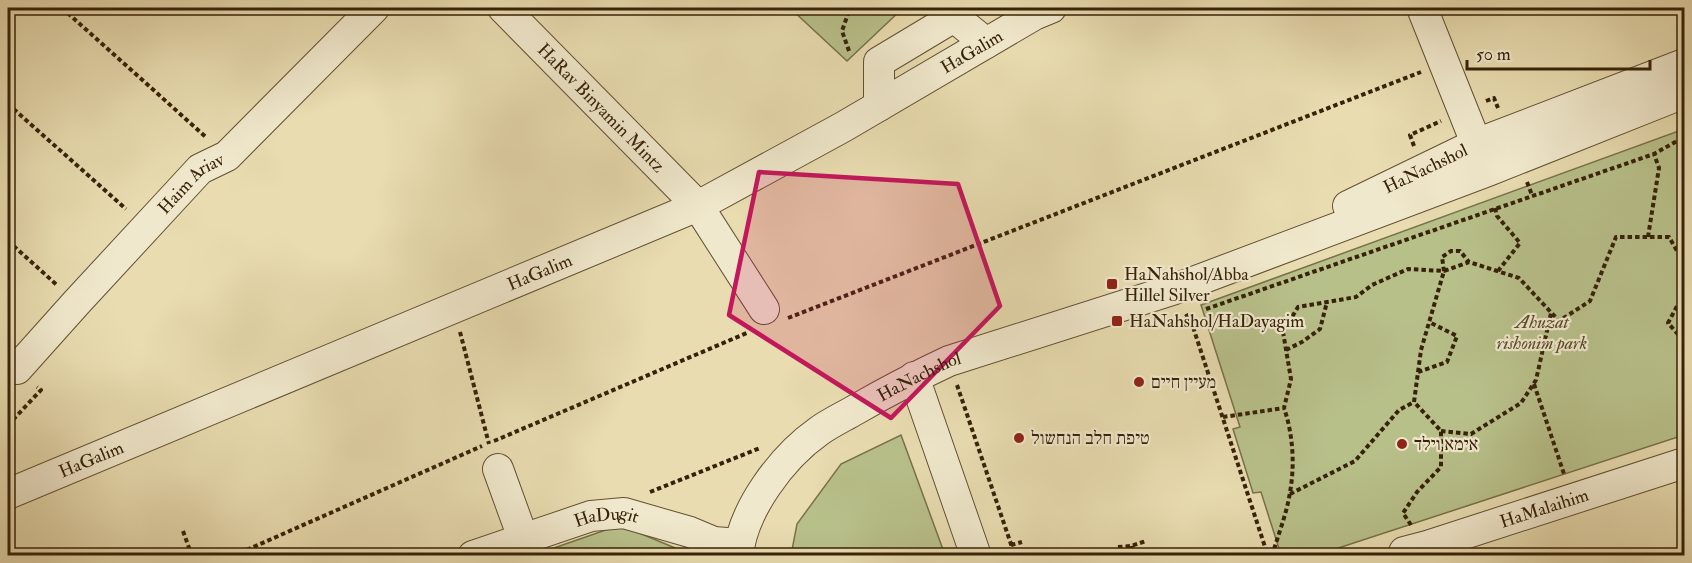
<svg xmlns="http://www.w3.org/2000/svg" width="1692" height="563" font-family="'IM FELL Double Pica','Frank Ruhl Libre',serif">
<rect width="100%" height="100%" fill="#e8dcb0"/>
<filter id="stains"><feTurbulence type="fractalNoise" baseFrequency=".00333" numOctaves="4"/><feColorMatrix values="0 0 0 0 .2 0 0 0 0 .09 0 0 0 0 .02 0 0 0 .5 -.17"/></filter>
<radialGradient id="worn" r=".72"><stop offset=".6" stop-color="#630" stop-opacity="0"/><stop offset="1" stop-color="#630" stop-opacity=".3"/></radialGradient>
<path fill="#b8c08a" stroke="#78714a" stroke-width="1.5" d="M790,8h113l-56,53z
M1684,129v306l-367,120h-36l-20,-63 -8,1 -20,-64 7,-2 -39,-122z
M901,435l44,120h-154l6,-31 44,-60z
M620,525l72,30 -161,1z"/>
<g fill="none" stroke-linecap="round" stroke-linejoin="round">
<defs>
<g id="minor">
<path id="s1" d="M503,8l195,198 66,103"/>
<path d="M1422,8l62,155"/>
<path d="M879,106v-44l75,-45 32,26"/>
<path id="s2" d="M1348,206l128,-62 208,-80"/>
<path id="s3" d="M17,369l60,-67 123,-133 27,-13 147,-148"/>
<path d="M914,377l62,179"/>
<path d="M498,469l25,69"/>
<path id="s4" d="M8,494l690,-288 145,-79 191,-112 17,-7"/>
<path id="s5" d="M1404,552l23,-6 257,-83"/>
<path id="s6" d="M473,556l118,-40 33,-3 66,19 24,10 25,2"/>
<path id="s7" d="M738,556c4,-46 44,-99 81,-125 11,-8 24,-14 36,-21 31,-18 62,-34 94,-49l223,-71 316,-119 196,-78"/>
</g>
</defs>
<use href="#minor" stroke="#635033" stroke-width="32"/>
<path stroke="#372209" stroke-width="4" stroke-dasharray="4.5 3" stroke-linecap="butt" d="M62,8l145,130
M806,8l4,3h39v-3
M896,8h3
M849,51l-7,-20 7,-20 8,-3
M1486,101l8,-3 4,10
M8,104l118,105
M1414,146l-4,-11 31,-14
M1527,182l5,13
M1495,208l2,8 23,27 -22,28
M1648,237l11,-69 -5,-14
M8,241l50,45
M1684,293l-16,30 16,18
M1206,309l448,-155 30,-17
M1186,314l7,13 75,229
M788,318l633,-246
M460,332l29,112
M1286,350l16,-8 18,-13 7,-27
M1418,372l29,-10 10,-26 -28,-14
M1534,384l30,90
M957,385l58,171
M1223,417l61,-9 7,-29 -8,-47 15,-25 58,-10 16,-12 36,-16 36,2 -2,-14 9,-6h9l9,11
M8,425l33,-35 -4,-3
M1441,431l30,3 50,-31 15,-23 15,-67
M494,441l255,-109
M650,492l110,-44
M1290,494l65,-33 44,-51 15,-8
M1411,525l-8,-12 14,-21 24,-25v-36l-27,-29 7,-52 23,-79 25,-9 50,16 40,43 31,-20 26,-64h53l15,26
M183,531l9,25
M1011,545l11,-3
M1131,546l3,10
M1118,547l13,-1 15,-5
M233,556l249,-110
M1272,556c6,-21 15,-43 18,-64 5,-27 3,-58 -6,-84"/>
<use href="#minor" stroke="#f0e8cc" stroke-width="30"/>
</g>
<path fill="#c2185b" fill-opacity="0.2" stroke="#c2185b" stroke-width="4.5" stroke-linejoin="round" d="M759,172l199,12 42,122 -109,112 -162,-103z"/>
<g fill="#8f2418" stroke="#f0e8cc" stroke-width="2">
<rect x="1106" y="278" width="12" height="12" rx="3"/>
<rect x="1111" y="315" width="12" height="12" rx="3"/>
<circle cx="1139" cy="382" r="6"/>
<circle cx="1019" cy="438" r="6"/>
<circle cx="1402" cy="444" r="6"/>
</g>
<g text-anchor="middle" dominant-baseline="central" stroke-width="4.5" stroke-linejoin="round" paint-order="stroke">
<g font-size="18" fill="#372209" stroke="#f0e8cc">
<text stroke="none"><textPath href="#s4" startOffset="1062">HaGalim</textPath></text>
<text stroke="none"><textPath href="#s1" startOffset="140">HaRav Binyamin Mintz</textPath></text>
<text stroke="none"><textPath href="#s2" startOffset="86">HaNachshol</textPath></text>
<text stroke="none"><textPath href="#s3" startOffset="255">Haim Ariav</textPath></text>
<text stroke="none"><textPath href="#s4" startOffset="576">HaGalim</textPath></text>
<text stroke="none"><textPath href="#s7" startOffset="267">HaNachshol</textPath></text>
<text stroke="none"><textPath href="#s4" startOffset="90">HaGalim</textPath></text>
<text stroke="none"><textPath href="#s5" startOffset="147">HaMalaihim</textPath></text>
<text stroke="none"><textPath href="#s6" startOffset="140">HaDugit</textPath></text>
</g>
<g font-size="18" fill="#372209" stroke="#f0e8cc" text-anchor="start">
<text x="1124" y="274">HaNahshol/Abba<tspan x="1124" dy="21">Hillel Silver</tspan></text>
<text x="1129" y="321">HaNahshol/HaDayagim</text>
<text x="1151" y="382">מעיין חיים</text>
<text x="1031" y="438">טיפת חלב הנחשול</text>
<text x="1414" y="444">אימא וילד</text>
</g>
<g font-size="18" font-style="italic" fill="#574a29" stroke="#f0e8cc">
<text x="1542" y="322">Ahuzat<tspan x="1542" dy="21">rishonim park</tspan></text>
</g>
</g>
<rect width="1692" height="563" fill="none" stroke="#e8dcb0" stroke-width="30"/>
<rect x="9" y="9" width="1674" height="545" fill="none" stroke="#372209" stroke-width="3"/>
<rect x="15" y="15" width="1662" height="533" fill="none" stroke="#372209" stroke-width="1.5"/>
<path d="M1467 60v9h183v-9" fill="none" stroke="#372209" stroke-width="3"/>
<text x="1476" y="60" font-size="18" fill="#372209" stroke="#f0e8cc" stroke-width="4.5" paint-order="stroke">50 m</text>
<rect width="100%" height="100%" filter="url(#stains)"/>
<rect width="100%" height="100%" fill="url(#worn)"/>
</svg>
